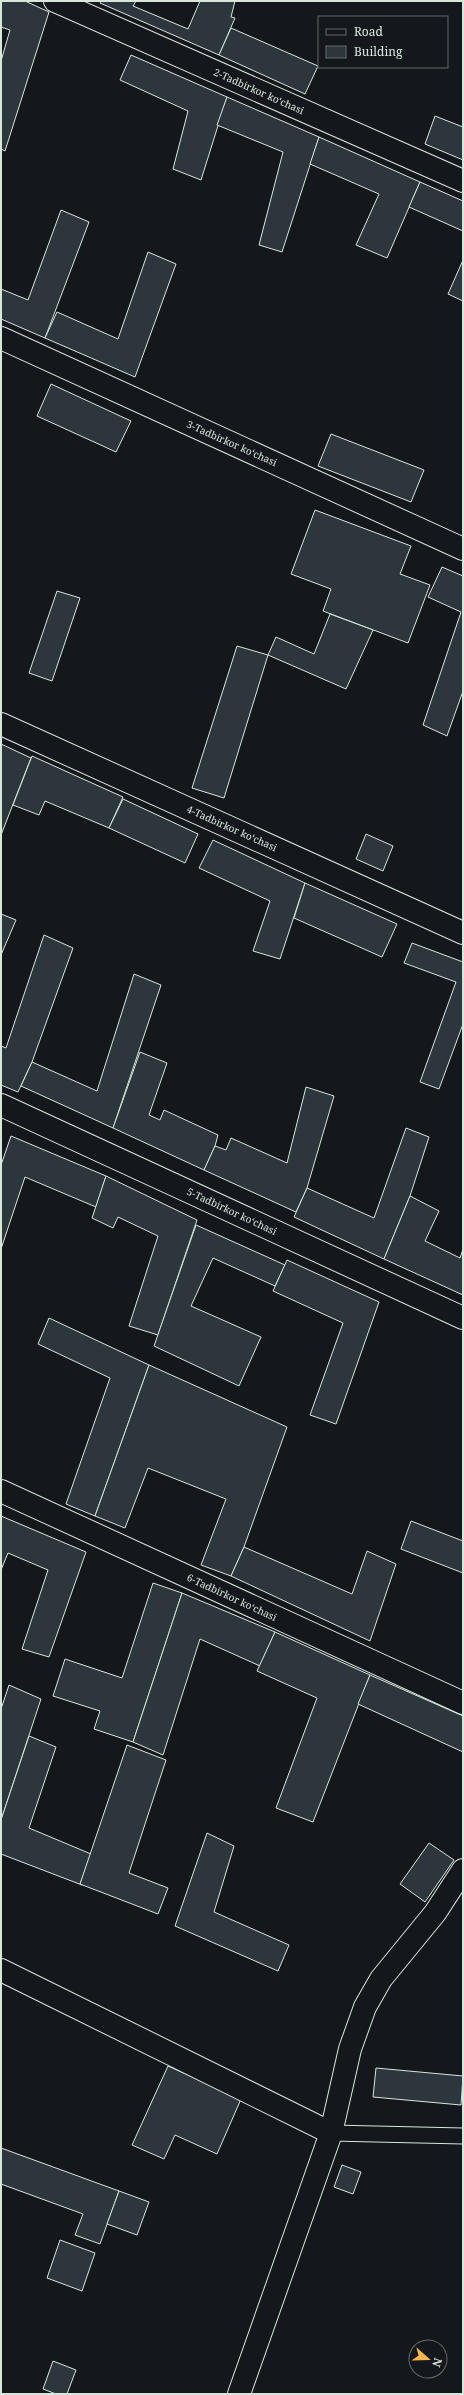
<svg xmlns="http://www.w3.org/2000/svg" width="464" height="2395" viewBox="0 0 464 2395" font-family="'Noto Serif',serif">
  <rect width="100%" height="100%" fill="#14181c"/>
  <g fill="#2c363c" stroke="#d8e6dc">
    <polygon points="1,1 25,1 49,12 5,151 1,149 1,61 10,30 1,27"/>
    <polygon points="101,1 136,1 133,6 188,29 200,1 235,1 231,17 235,18 219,55 100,3"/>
    <polygon points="231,28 318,66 305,94 219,55"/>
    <polygon points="131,55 227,97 201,180 173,169 188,111 120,80"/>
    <polygon points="227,97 319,137 282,252 259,245 283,152 217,125"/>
    <polygon points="435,116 463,127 463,160 425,144"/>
    <polygon points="319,137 420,182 387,258 356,245 379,194 310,164"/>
    <polygon points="420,182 463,201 463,231 409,207"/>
    <polygon points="61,210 89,222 45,338 1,319 1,289 28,300"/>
    <polygon points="148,252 176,264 135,377 45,338 57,312 118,339"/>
    <polygon points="463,260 463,301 448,294"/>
    <polygon points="51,384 131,421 116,452 37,416"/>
    <polygon points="331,434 424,470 411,502 318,466"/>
    <polygon points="315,510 411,546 400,574 430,585 408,643 323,611 331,589 291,574"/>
    <polygon points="442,567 463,576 463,691 447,736 423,725 461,612 428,597"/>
    <polygon points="57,591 80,598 52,681 29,673"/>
    <polygon points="330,614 373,630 346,689 268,655 276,637 314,654"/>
    <polygon points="237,646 268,655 224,798 192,788"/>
    <polygon points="1,744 31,758 1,835"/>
    <polygon points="32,756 123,797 109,828 45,801 39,815 13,805"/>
    <polygon points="123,799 198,834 185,863 109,828"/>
    <polygon points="366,834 393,846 383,871 356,859"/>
    <polygon points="213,840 305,883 280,959 253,951 270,901 199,868"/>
    <polygon points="305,883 397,924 382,957 294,918"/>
    <polygon points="1,914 16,920 1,955"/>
    <polygon points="44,935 73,948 32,1062 18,1092 1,1085 1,1046 6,1048"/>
    <polygon points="412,943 463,962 463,1024 439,1089 420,1082 456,982 404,963"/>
    <polygon points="134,974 161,985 113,1128 21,1086 32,1062 97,1091"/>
    <polygon points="140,1052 167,1063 149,1115 160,1120 164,1110 218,1135 215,1146 204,1170 113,1128"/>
    <polygon points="306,1087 334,1096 307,1188 296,1212 204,1170 215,1146 226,1150 231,1138 287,1163"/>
    <polygon points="406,1128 429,1137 410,1196 384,1259 294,1217 307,1188 374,1218"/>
    <polygon points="11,1136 106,1176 96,1207 25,1177 1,1249 1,1165"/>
    <polygon points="106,1176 197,1220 158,1335 129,1326 158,1236 118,1217 113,1228 92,1218"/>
    <polygon points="410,1196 439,1211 425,1241 460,1258 463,1249 463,1295 384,1259"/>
    <polygon points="196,1225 285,1265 275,1286 213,1258 191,1306 261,1337 239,1386 154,1346"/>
    <polygon points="287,1260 379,1302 336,1424 310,1415 343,1323 273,1291"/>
    <polygon points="49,1318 149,1365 95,1516 66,1504 110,1378 38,1344"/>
    <polygon points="149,1365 287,1427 244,1547 231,1576 201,1565 226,1499 148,1468 125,1528 95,1516"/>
    <polygon points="1,1516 86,1552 49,1657 22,1649 48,1570 8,1553 1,1570"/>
    <polygon points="411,1521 463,1541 463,1573 401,1549"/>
    <polygon points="244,1547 352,1594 367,1551 396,1564 370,1641 231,1576"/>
    <polygon points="153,1583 182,1593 133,1742 94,1729 100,1711 53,1696 65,1659 122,1678"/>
    <polygon points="182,1593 275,1632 260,1666 200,1639 163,1755 133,1742"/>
    <polygon points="275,1632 370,1675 313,1822 276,1808 317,1698 257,1671"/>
    <polygon points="370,1675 463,1716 463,1752 358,1704"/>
    <polygon points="9,1685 41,1699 1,1820 1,1709"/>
    <polygon points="29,1736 56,1747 29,1828 91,1854 80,1884 82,1885 1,1854 1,1820"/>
    <polygon points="127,1745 166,1760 129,1873 168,1888 158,1914 80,1884"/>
    <polygon points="207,1833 234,1846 214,1912 289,1945 278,1971 175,1926"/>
    <polygon points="429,1843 454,1860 425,1902 400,1884"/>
    <polygon points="168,2066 241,2099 217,2154 175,2135 164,2159 132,2145"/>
    <polygon points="376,2068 463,2076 461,2105 373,2097"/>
    <polygon points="1,2148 119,2191 100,2244 75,2235 83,2214 1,2184"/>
    <polygon points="342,2165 361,2172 353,2194 334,2187"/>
    <polygon points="119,2191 149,2202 137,2235 107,2224"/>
    <polygon points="60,2240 95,2253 82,2291 47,2278"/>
    <polygon points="53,2361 76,2370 67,2394 56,2394 43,2389"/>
  </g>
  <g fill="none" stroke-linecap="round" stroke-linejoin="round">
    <defs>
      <polyline id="service" points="331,2133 463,2136"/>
      <g id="minor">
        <polyline points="55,1 463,181"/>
        <polyline points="1,338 463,549"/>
        <polyline points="1,724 463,933"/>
        <polyline points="1,1105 463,1318"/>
        <polyline points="1,1491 463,1703"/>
        <polyline points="1,1970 331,2133"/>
        <polyline points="239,2394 331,2133 350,2049 365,2007 381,1979 435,1913 463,1870"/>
      </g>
    </defs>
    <use href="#service" stroke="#d8e6dc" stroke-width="17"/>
    <use href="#minor" stroke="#d8e6dc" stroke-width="24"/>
    <use href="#service" stroke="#14181c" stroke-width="15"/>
    <use href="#minor" stroke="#14181c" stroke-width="22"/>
  </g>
  <g text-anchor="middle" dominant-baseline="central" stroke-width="3" stroke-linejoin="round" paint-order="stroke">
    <g font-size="10" fill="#d8e6dc" stroke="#14181c">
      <text transform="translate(259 91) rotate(24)">2-Tadbirkor koʻchasi</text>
      <text transform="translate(232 443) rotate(24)">3-Tadbirkor koʻchasi</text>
      <text transform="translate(232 828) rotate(24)">4-Tadbirkor koʻchasi</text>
      <text transform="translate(232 1211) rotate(25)">5-Tadbirkor koʻchasi</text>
      <text transform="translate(232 1597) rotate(25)">6-Tadbirkor koʻchasi</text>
    </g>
  </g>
  <rect width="464" height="2395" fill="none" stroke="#d8e6dc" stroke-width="4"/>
  <rect x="318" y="16" width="130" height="52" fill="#14181c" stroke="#626a69"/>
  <rect x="326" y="29" width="20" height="6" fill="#14181c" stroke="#626a69"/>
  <text x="354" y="36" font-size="12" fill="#d8e6dc">Road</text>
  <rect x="326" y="46" width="20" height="12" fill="#2c363c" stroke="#626a69"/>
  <text x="354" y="56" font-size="12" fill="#d8e6dc">Building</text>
  <g transform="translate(428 2359) rotate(110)"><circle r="19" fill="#14181c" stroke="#626a69"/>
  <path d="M0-3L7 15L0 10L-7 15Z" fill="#ffb74d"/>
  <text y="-6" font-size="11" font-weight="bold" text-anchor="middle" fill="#d8e6dc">N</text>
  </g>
</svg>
